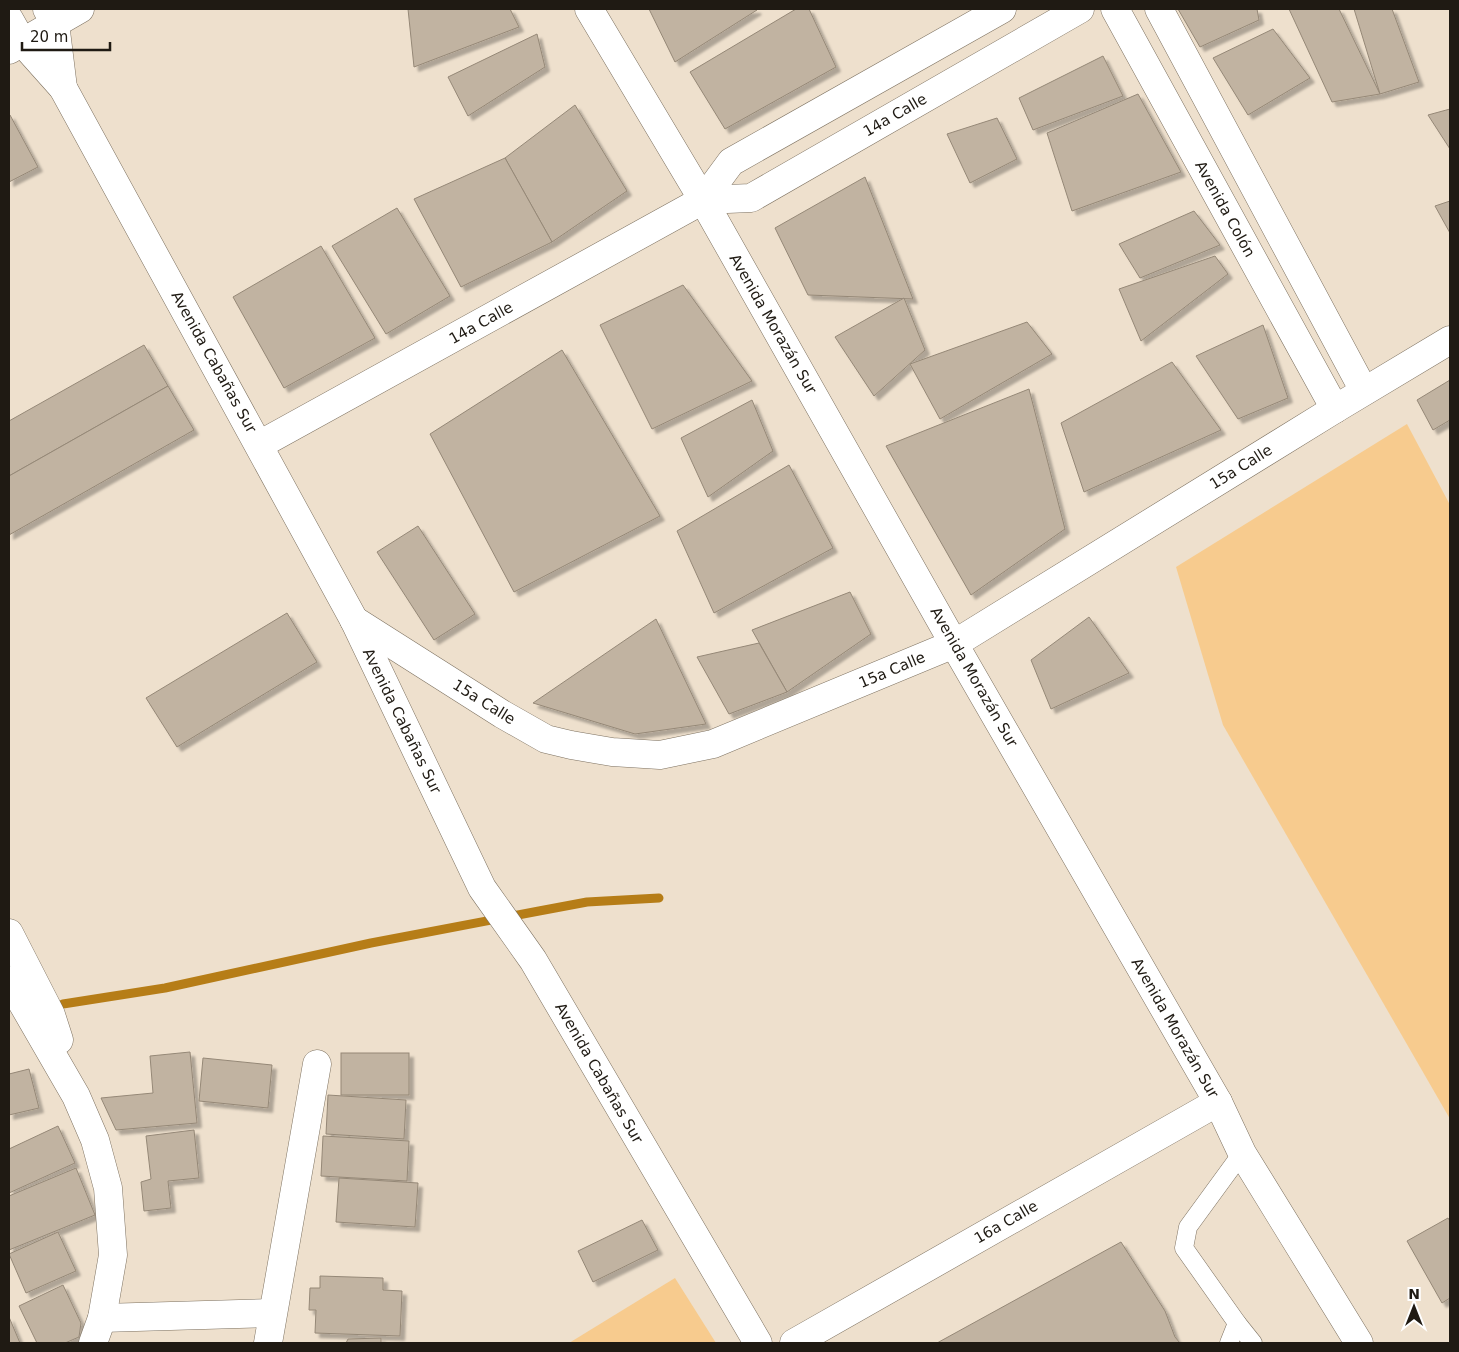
<svg xmlns="http://www.w3.org/2000/svg" width="1459" height="1352" viewBox="0 0 1459 1352" font-family="'DejaVu Sans',sans-serif">
  <defs>
    <filter id="shadow"><feDropShadow dx="4.5" dy="4.5" stdDeviation="1" flood-color="#0004"/></filter>
  </defs>
  <rect width="100%" height="100%" fill="#eee0cd"/>
  <g fill="#f7cb8e">
    <polygon points="1407,424 1450,505 1450,1119 1223,725 1176,567"/>
    <polygon points="675,1278 716,1343 569,1343"/>
  </g>
  <g fill="none" stroke-linecap="round" stroke-linejoin="round">
    <polyline stroke="#b67d17" stroke-width="9" points="63,1004 165,988 371,943 539,911 587,902 659,898"/>
  </g>
  <g fill="#c1b3a1" stroke="#958877" filter="url(#shadow)">
    <polygon points="408,9 510,9 519,27 414,67"/>
    <polygon points="649,9 756,9 757,10 675,62"/>
    <polygon points="796,9 809,9 836,67 725,129 690,72"/>
    <polygon points="1178,9 1257,9 1259,20 1200,47"/>
    <polygon points="1289,9 1339,9 1380,94 1332,102"/>
    <polygon points="1354,9 1392,9 1419,82 1380,94"/>
    <polygon points="1273,29 1310,78 1248,115 1213,58"/>
    <polygon points="537,34 545,67 468,116 448,77"/>
    <polygon points="1103,56 1123,96 1033,130 1019,98"/>
    <polygon points="1138,94 1181,172 1072,211 1047,133"/>
    <polygon points="575,105 627,191 552,242 505,158"/>
    <polygon points="1450,109 1450,149 1428,115"/>
    <polygon points="9,115 10,115 38,167 9,182"/>
    <polygon points="997,118 1017,159 970,183 947,134"/>
    <polygon points="505,158 552,242 461,287 414,199"/>
    <polygon points="865,177 913,299 808,295 775,228"/>
    <polygon points="1450,201 1450,233 1435,206"/>
    <polygon points="397,208 450,296 386,334 332,246"/>
    <polygon points="1194,211 1220,245 1140,278 1119,244"/>
    <polygon points="321,246 375,338 284,388 233,297"/>
    <polygon points="1215,256 1228,274 1141,341 1119,289"/>
    <polygon points="683,285 752,381 652,429 600,325"/>
    <polygon points="904,298 925,350 874,396 835,337"/>
    <polygon points="1027,322 1052,354 940,419 910,364"/>
    <polygon points="1263,325 1288,398 1238,419 1196,356"/>
    <polygon points="144,345 168,386 9,476 9,421"/>
    <polygon points="562,350 660,516 514,592 430,434"/>
    <polygon points="1172,362 1221,430 1084,492 1061,423"/>
    <polygon points="1450,380 1450,420 1433,430 1417,400"/>
    <polygon points="168,386 194,430 9,535 9,476"/>
    <polygon points="1029,389 1065,529 971,595 886,446"/>
    <polygon points="752,400 773,451 708,497 681,438"/>
    <polygon points="789,465 833,548 714,613 677,531"/>
    <polygon points="418,526 475,614 434,640 377,552"/>
    <polygon points="850,592 871,634 787,692 752,630"/>
    <polygon points="287,613 317,662 177,747 146,698"/>
    <polygon points="1089,617 1129,673 1051,709 1031,660"/>
    <polygon points="656,619 706,724 635,734 533,703"/>
    <polygon points="759,643 787,692 729,714 697,657"/>
    <polygon points="190,1052 197,1123 116,1130 101,1098 153,1093 150,1056"/>
    <rect x="341" y="1053" width="68" height="42"/>
    <polygon points="203,1058 272,1065 268,1108 199,1101"/>
    <polygon points="29,1069 39,1108 9,1115 9,1074"/>
    <polygon points="328,1095 406,1100 404,1139 326,1134"/>
    <polygon points="58,1126 75,1163 9,1193 9,1149"/>
    <polygon points="194,1130 199,1178 168,1181 171,1208 144,1211 141,1182 151,1179 146,1136"/>
    <polygon points="323,1136 409,1141 407,1181 321,1176"/>
    <polygon points="76,1168 95,1215 9,1250 9,1196"/>
    <polygon points="339,1178 418,1183 415,1227 336,1222"/>
    <polygon points="1448,1218 1450,1221 1450,1298 1442,1303 1407,1241"/>
    <polygon points="642,1220 658,1250 593,1282 578,1251"/>
    <polygon points="58,1232 76,1271 26,1293 9,1254"/>
    <polygon points="1121,1242 1165,1311 1175,1337 1180,1343 937,1343"/>
    <polygon points="320,1276 383,1278 383,1290 402,1291 400,1336 315,1333 316,1310 309,1310 310,1288 320,1288"/>
    <polygon points="63,1285 81,1323 79,1337 65,1343 37,1343 19,1306"/>
    <polygon points="9,1317 20,1343 9,1343"/>
    <polygon points="381,1338 381,1343 346,1343 348,1339"/>
  </g>
  <g fill="none" stroke-linecap="round" stroke-linejoin="round">
    <defs>
      <g id="service">
        <polyline points="1237,1323 1253,1343"/>
        <polyline points="1229,1343 1237,1323 1184,1248 1188,1227 1242,1153"/>
      </g>
      <g id="minor">
        <polyline points="47,9 55,23 63,88"/>
        <polyline points="589,9 703,200"/>
        <polyline points="1115,9 1335,409"/>
        <polyline points="1159,9 1364,391"/>
        <polyline points="9,19 22,42 63,88 354,620 482,888 533,960 758,1343"/>
        <polyline points="703,200 751,198 1080,9"/>
        <polyline points="259,445 703,200 731,162 1002,9"/>
        <polyline points="354,620 502,714 546,739 571,745 612,752 660,755 713,744 954,644 1335,409 1450,340"/>
        <polyline points="9,933 51,1015 59,1040"/>
        <polyline points="9,980 76,1096 95,1140 108,1188 113,1255 102,1318 93,1343"/>
        <polyline points="102,1318 272,1313"/>
        <polyline points="268,1343 317,1064"/>
        <polyline points="794,1343 1218,1102"/>
      </g>
      <g id="tertiary">
        <polyline points="9,50 80,9"/>
        <polyline points="703,200 954,644 1218,1102 1242,1153 1359,1343"/>
      </g>
    </defs>
    <use href="#service" stroke="#7d7160" stroke-width="19"/>
    <use href="#minor" stroke="#7d7160" stroke-width="29"/>
    <use href="#tertiary" stroke="#7d7160" stroke-width="29"/>
    <use href="#service" stroke="#fff" stroke-width="18"/>
    <use href="#minor" stroke="#fff" stroke-width="28"/>
    <use href="#tertiary" stroke="#fff" stroke-width="28"/>
  </g>
  <g text-anchor="middle" dominant-baseline="central" stroke-width="4" stroke-linejoin="round" paint-order="stroke">
    <g font-size="15" fill="#1f1a13" stroke="#fff">
      <text transform="translate(895 115) rotate(-30)">14a Calle</text>
      <text transform="translate(1225 209) rotate(61)">Avenida Colón</text>
      <text transform="translate(481 323) rotate(-29)">14a Calle</text>
      <text transform="translate(773 324) rotate(60)">Avenida Morazán Sur</text>
      <text transform="translate(214 362) rotate(61)">Avenida Cabañas Sur</text>
      <text transform="translate(1241 467) rotate(-32)">15a Calle</text>
      <text transform="translate(892 670) rotate(-23)">15a Calle</text>
      <text transform="translate(974 677) rotate(60)">Avenida Morazán Sur</text>
      <text transform="translate(484 702) rotate(32)">15a Calle</text>
      <text transform="translate(402 721) rotate(64)">Avenida Cabañas Sur</text>
      <text transform="translate(1175 1028) rotate(60)">Avenida Morazán Sur</text>
      <text transform="translate(599 1073) rotate(60)">Avenida Cabañas Sur</text>
      <text transform="translate(1006 1222) rotate(-30)">16a Calle</text>
    </g>
  </g>
  <rect width="1459" height="1352" fill="none" stroke="#1f1a13" stroke-width="20"/>
  <g transform="translate(1414 1307)" stroke="#ffffff" stroke-width="4" paint-order="stroke">
  <path d="M0-4L9 19L0 12L-9 19Z" fill="#1f1a13"/>
  <text y="-8" font-size="14" font-weight="bold" text-anchor="middle" fill="#1f1a13">N</text>
  </g>
  <path d="M22 42v8h88v-8" fill="none" stroke="#1f1a13" stroke-width="2.5"/>
  <text x="30" y="42" font-size="15" fill="#1f1a13" stroke="#ffffff" stroke-width="4" paint-order="stroke">20 m</text>
</svg>
